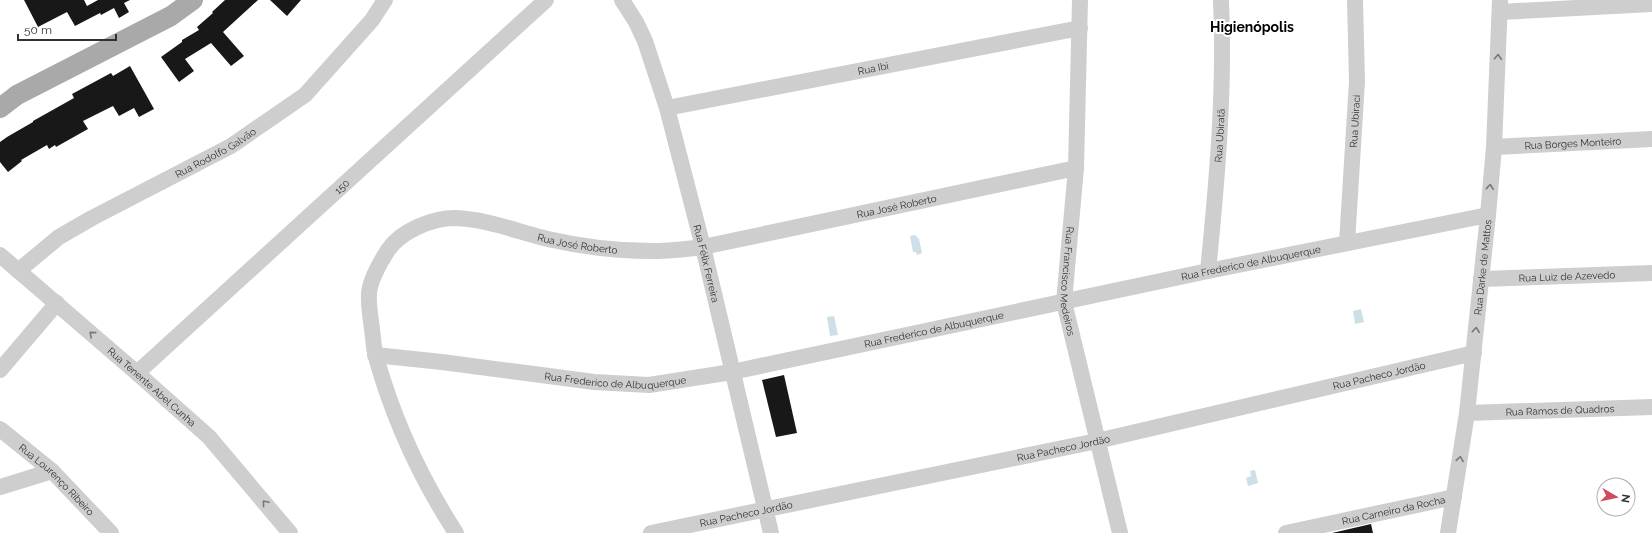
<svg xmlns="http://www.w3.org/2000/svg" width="1652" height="533" viewBox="0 0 1652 533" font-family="Raleway,sans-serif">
  <rect width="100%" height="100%" fill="#fff"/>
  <g fill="#cddfe7">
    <polygon points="915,235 919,239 922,253 917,255 916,252 913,252 910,236"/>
    <polygon points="1361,309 1364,322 1355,324 1353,311"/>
    <polygon points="834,316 838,335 830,336 827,317"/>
    <polygon points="1255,470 1258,483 1248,486 1246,478 1251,476 1250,471"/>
  </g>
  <g fill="#181818">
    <polygon points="24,0 84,0 87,6 98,0 130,0 124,3 129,12 119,18 114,8 101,15 100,13 75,26 67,12 38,27"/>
    <polygon points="225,0 258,0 223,32 244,56 231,66 211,43 185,59 194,71 179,82 161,57 182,42 182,40 199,30 197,27 213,13 212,12"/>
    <polygon points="270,0 301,0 287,16"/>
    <polygon points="130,66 154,109 139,117 134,108 119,116 113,106 83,121 88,129 56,147 55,145 49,149 47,145 21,160 22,161 8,172 0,162 0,142 7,137 33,122 33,121 74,98 72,94 111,73 113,76"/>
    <polygon points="784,375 797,433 776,437 762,380"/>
    <polygon points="1371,524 1373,533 1332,533"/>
  </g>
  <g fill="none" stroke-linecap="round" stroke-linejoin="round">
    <g stroke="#cecece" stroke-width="16">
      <path id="s1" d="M622,0L636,22L645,41L667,108L703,247L771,533"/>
      <path id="s2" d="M1080,0L1076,168L1064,302L1120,533"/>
      <polyline points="1500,12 1652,4"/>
      <path id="s3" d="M667,108L1080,28"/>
      <path id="s4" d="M1494,147L1652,139"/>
      <path id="s5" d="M1347,243L1357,81L1355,0"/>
      <path id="s6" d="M0,255L137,373L209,437L290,533"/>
      <path id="s7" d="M18,271L59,237L92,218L231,146L305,95L372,20L385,0"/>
      <path id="s8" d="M1208,271C1217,181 1225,91 1221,0"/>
      <path id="s9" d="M1481,279L1652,273"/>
      <path id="s10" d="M375,355L442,362L594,382L649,385L732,372L1208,271L1488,215"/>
      <polyline points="0,370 57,303"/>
      <path id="s11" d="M137,373L546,0"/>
      <path id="s12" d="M1467,413L1652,407"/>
      <path id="s13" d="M0,429L52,471L111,533"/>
      <polyline points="0,487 52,471"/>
      <path id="s14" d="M456,533C421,479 393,418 376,357C373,346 373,333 371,322C370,311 367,298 370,287C373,275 381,261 388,250C401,231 432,218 455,218C487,219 518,232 548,239C582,247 618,251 653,251C670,251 687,249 703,247L1076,168"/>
      <path id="s15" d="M651,533L1097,441L1474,353"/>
      <path id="s16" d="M1286,533L1454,497"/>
      <path id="s17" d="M1448,533L1467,413L1488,215L1494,147L1500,0"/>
    </g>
    <polyline stroke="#a9a9a9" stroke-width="20" points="0,108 17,95 171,16 193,0"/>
  </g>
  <defs><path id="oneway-chevron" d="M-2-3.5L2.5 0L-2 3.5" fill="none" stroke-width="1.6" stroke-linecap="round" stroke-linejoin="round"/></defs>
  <g stroke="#787878">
    <use href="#oneway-chevron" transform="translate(1498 57) rotate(-87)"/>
    <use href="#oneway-chevron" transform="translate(1490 187) rotate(-84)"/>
    <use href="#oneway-chevron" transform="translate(1476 330) rotate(-84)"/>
    <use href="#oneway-chevron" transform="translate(92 334) rotate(-139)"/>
    <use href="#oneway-chevron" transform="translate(1460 459) rotate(-81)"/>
    <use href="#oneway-chevron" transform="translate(265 503) rotate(-130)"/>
  </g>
  <g text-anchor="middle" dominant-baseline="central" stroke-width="4" stroke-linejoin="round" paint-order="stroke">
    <g font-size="10" fill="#313131" stroke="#fff">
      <text stroke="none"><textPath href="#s3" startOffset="210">Rua Ibi</textPath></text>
      <text stroke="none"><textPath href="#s5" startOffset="122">Rua Ubiraci</textPath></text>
      <text stroke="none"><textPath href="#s8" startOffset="136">Rua Ubiratã</textPath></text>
      <text stroke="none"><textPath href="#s4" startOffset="79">Rua Borges Monteiro</textPath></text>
      <text stroke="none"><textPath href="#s7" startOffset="231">Rua Rodolfo Galvão</textPath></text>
      <text stroke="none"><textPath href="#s11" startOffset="277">150</textPath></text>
      <text stroke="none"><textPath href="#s14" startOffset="832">Rua José Roberto</textPath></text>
      <text stroke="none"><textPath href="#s14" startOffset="508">Rua José Roberto</textPath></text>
      <text stroke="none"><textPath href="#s1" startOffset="278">Rua Félix Ferreira</textPath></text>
      <text stroke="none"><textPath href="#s10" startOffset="890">Rua Frederico de Albuquerque</textPath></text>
      <text stroke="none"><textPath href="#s17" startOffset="268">Rua Darke de Mattos</textPath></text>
      <text stroke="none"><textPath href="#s9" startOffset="86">Rua Luiz de Azevedo</textPath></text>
      <text stroke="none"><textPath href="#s2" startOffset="282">Rua Francisco Medeiros</textPath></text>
      <text stroke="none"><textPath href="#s10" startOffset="566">Rua Frederico de Albuquerque</textPath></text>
      <text stroke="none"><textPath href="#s15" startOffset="745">Rua Pacheco Jordão</textPath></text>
      <text stroke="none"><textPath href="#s10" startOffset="242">Rua Frederico de Albuquerque</textPath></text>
      <text stroke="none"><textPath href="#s6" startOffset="201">Rua Tenente Abel Cunha</textPath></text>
      <text stroke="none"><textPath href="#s12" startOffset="93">Rua Ramos de Quadros</textPath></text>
      <text stroke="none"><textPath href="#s15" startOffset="421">Rua Pacheco Jordão</textPath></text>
      <text stroke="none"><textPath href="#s13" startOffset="76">Rua Lourenço Ribeiro</textPath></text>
      <text stroke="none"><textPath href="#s16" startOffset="110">Rua Carneiro da Rocha</textPath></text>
      <text stroke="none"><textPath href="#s15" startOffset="97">Rua Pacheco Jordão</textPath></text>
    </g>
    <g font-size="14" font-weight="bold" fill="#000" stroke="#fff">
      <text x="1252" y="27">Higienópolis</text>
    </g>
  </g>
  <g transform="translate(1616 497) rotate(99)"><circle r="19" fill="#ffffff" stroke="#adadad"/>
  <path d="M0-3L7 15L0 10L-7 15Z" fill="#d04a60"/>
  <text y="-6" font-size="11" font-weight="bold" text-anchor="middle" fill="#313131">N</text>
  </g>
  <path d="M18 34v6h98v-6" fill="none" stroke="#313131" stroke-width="2"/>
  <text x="24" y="34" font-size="12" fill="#313131" stroke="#ffffff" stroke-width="3" paint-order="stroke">50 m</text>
</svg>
